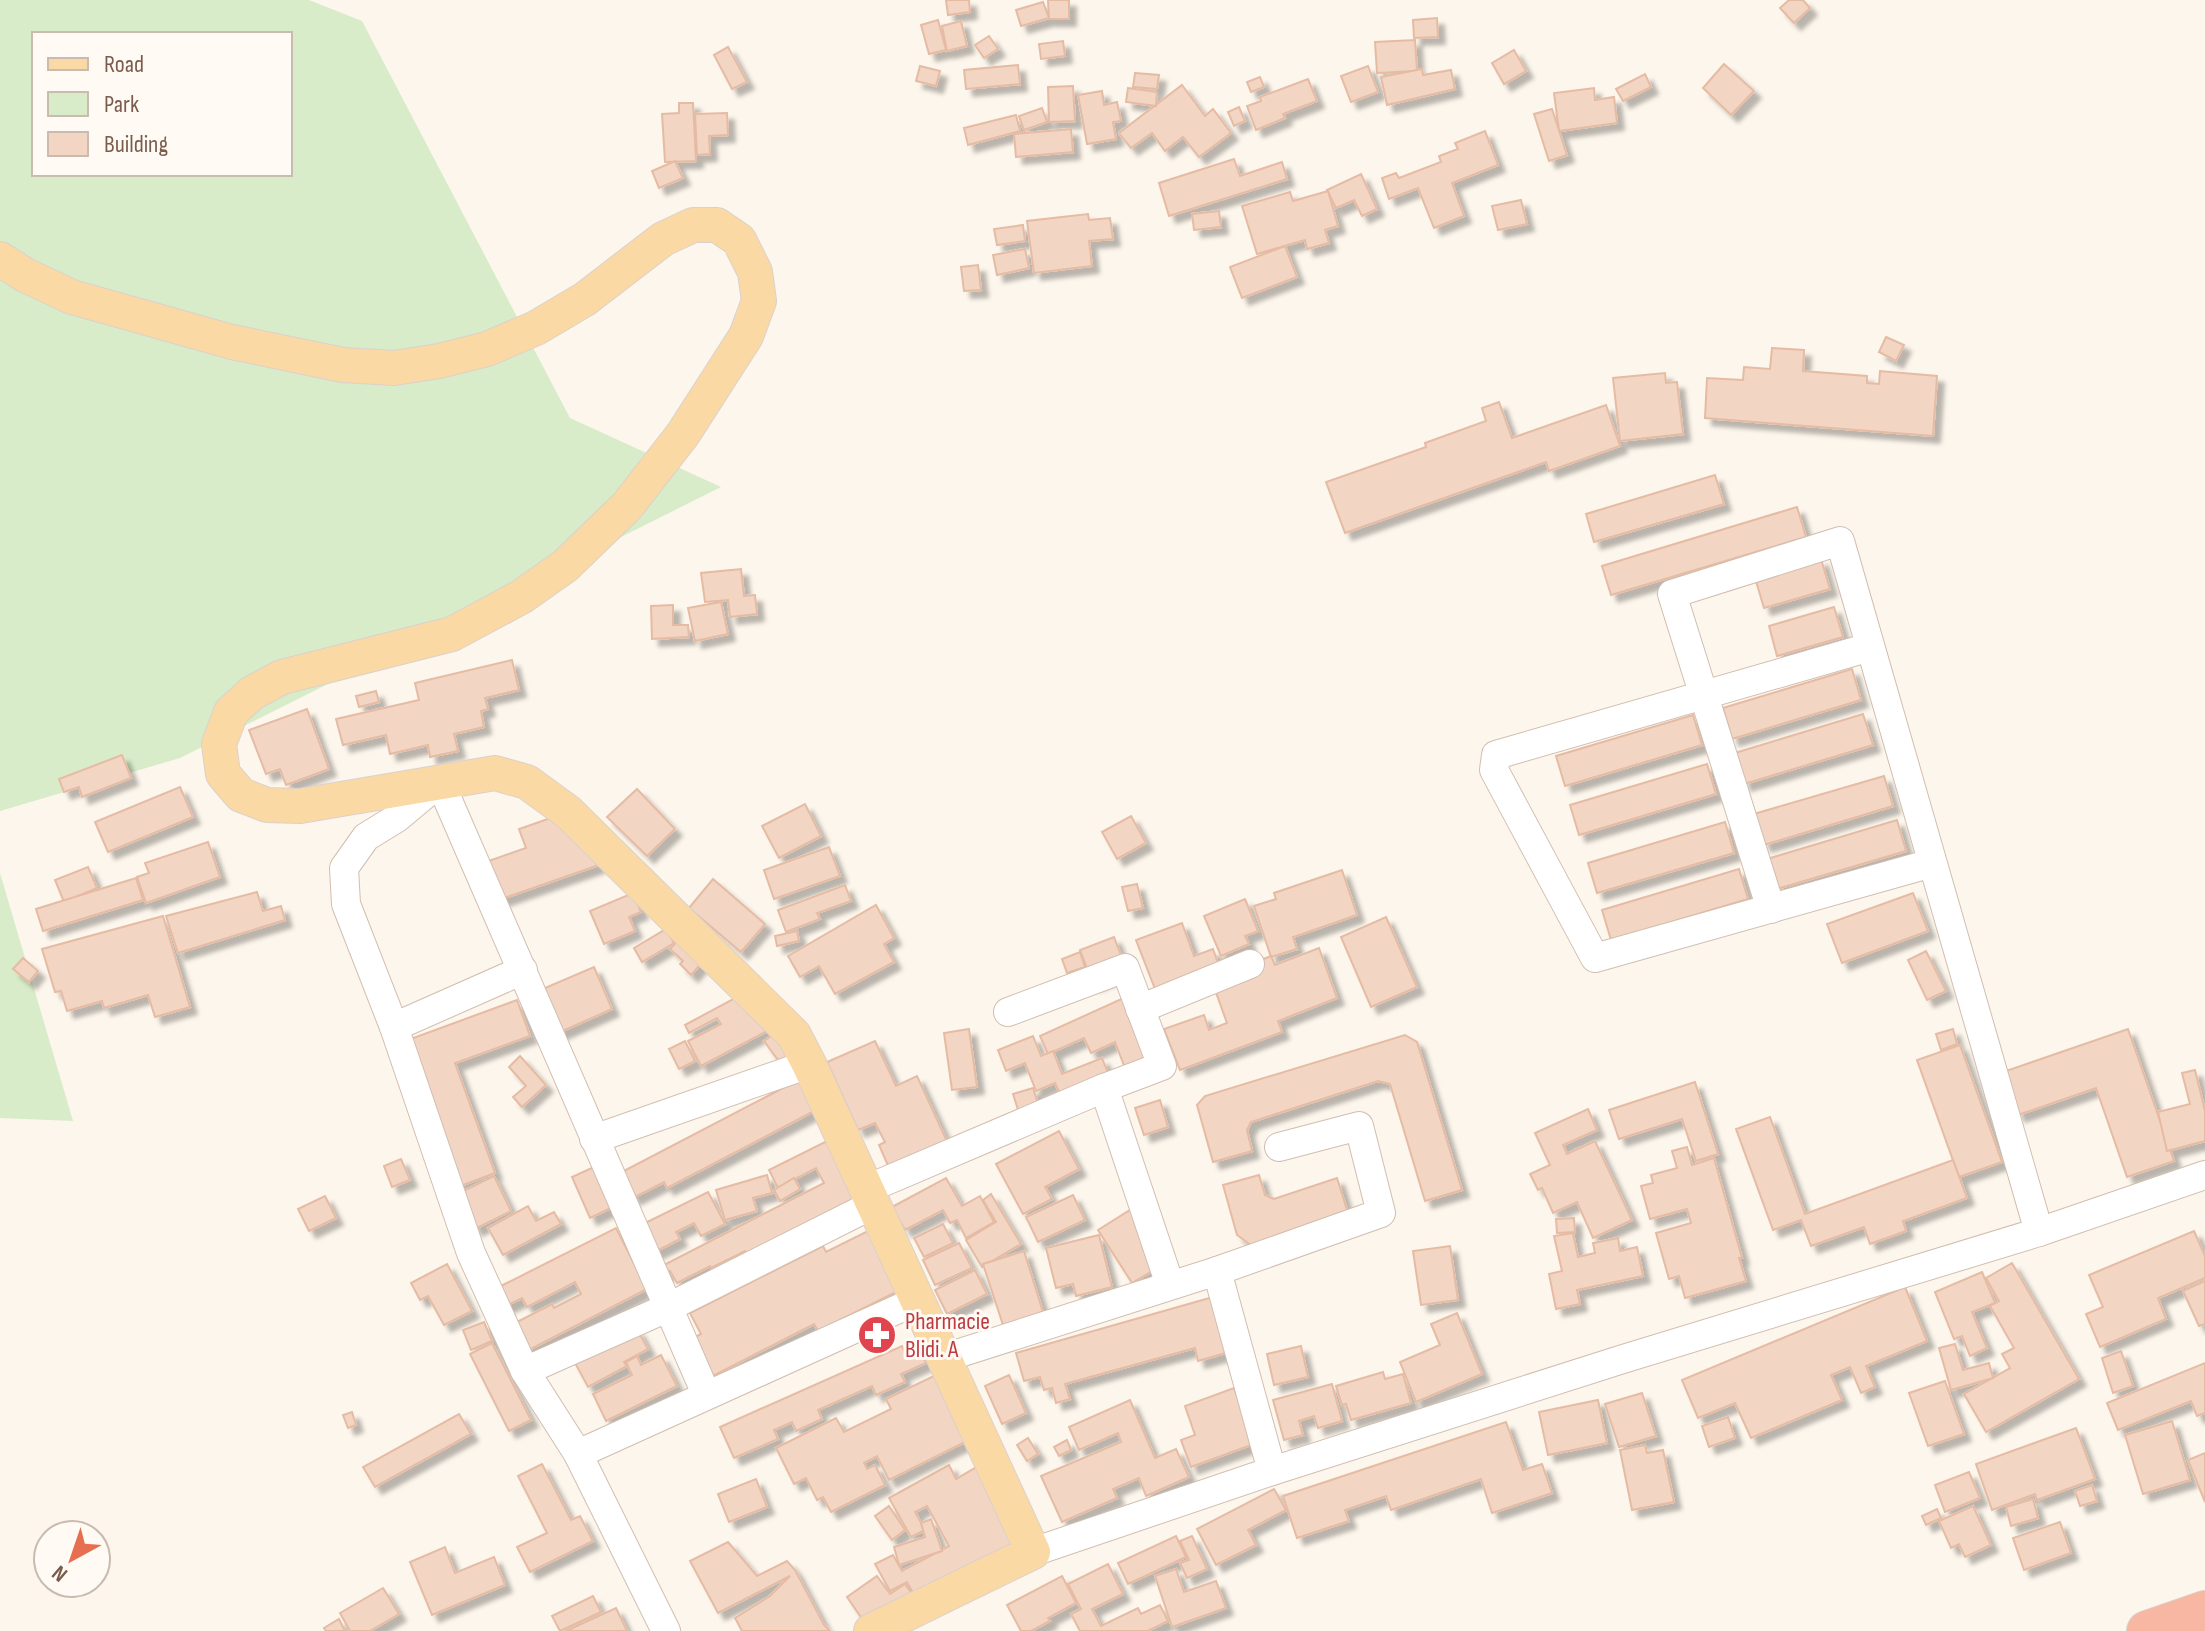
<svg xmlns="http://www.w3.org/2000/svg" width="2205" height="1631" viewBox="0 0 2205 1631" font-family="'Sofia Sans Condensed',sans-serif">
  <defs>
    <filter id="shadow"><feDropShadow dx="7" dy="7" stdDeviation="2" flood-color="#0004"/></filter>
  </defs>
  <rect width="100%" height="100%" fill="#fdf6ec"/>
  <g fill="#d8ecc9" fill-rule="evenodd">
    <path d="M0,0H309L362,21L570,418L721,487L180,758L0,811ZM34,34H290V174H34Z"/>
    <polygon points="0,873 73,1121 0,1118"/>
  </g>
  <g fill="#f3d5c3" stroke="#e6bba3" stroke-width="2" filter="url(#shadow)">
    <polygon points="946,0 969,0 970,12 948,15"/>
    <polygon points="1048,0 1069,0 1069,19 1049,19"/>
    <polygon points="1789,0 1803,0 1810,8 1794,23 1780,8"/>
    <polygon points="1043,2 1049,18 1021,26 1016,10"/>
    <polygon points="1437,18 1438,37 1414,38 1413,20"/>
    <polygon points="938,20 946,50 929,54 921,25"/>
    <polygon points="961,21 967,46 947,51 942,26"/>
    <polygon points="989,36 998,49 984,58 975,45"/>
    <polygon points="1415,40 1417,71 1377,73 1375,42"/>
    <polygon points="1063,41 1065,56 1041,59 1039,44"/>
    <polygon points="728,47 747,82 732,89 714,55"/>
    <polygon points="1514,50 1526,71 1504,84 1492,63"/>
    <polygon points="1724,64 1754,91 1731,115 1703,88"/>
    <polygon points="1018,65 1020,84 966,89 964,70"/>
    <polygon points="920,66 940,71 936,86 916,81"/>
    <polygon points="1368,66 1378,92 1351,102 1341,76"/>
    <polygon points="1422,69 1423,75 1451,70 1455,89 1387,105 1381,77"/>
    <polygon points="1135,73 1159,75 1157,89 1133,87"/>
    <polygon points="1645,74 1651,87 1623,101 1616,89"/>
    <polygon points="1260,77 1264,87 1251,92 1247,82"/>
    <polygon points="1308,79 1317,101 1283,114 1285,118 1256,130 1247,106 1261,101 1260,97"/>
    <polygon points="1182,85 1205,116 1213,109 1231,133 1199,157 1183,137 1165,151 1152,133 1131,148 1119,133"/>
    <polygon points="1073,86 1075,121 1049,122 1048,87"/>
    <polygon points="1128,88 1157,92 1156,106 1126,102"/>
    <polygon points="1594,88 1595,100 1614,97 1617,123 1559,131 1554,93"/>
    <polygon points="1102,91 1104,105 1117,102 1121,121 1113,122 1116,139 1087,144 1078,95"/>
    <polygon points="679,103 693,103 696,161 665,162 662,114 679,113"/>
    <polygon points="1239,107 1245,121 1234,126 1228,112"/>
    <polygon points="1042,108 1047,122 1024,130 1019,116"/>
    <polygon points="1552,109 1567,155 1549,161 1534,114"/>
    <polygon points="727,113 728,135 709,136 710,154 697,155 695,114"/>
    <polygon points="1016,115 1020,131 968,145 964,128"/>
    <polygon points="1071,129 1073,152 1016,157 1014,134"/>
    <polygon points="1485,131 1498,165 1452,183 1464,216 1434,228 1418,188 1389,199 1382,178 1396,173 1399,178 1441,162 1439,156 1458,149 1455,143"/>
    <polygon points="1234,159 1240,176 1282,162 1287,179 1169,216 1159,183"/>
    <polygon points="675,161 683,178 659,188 652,171"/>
    <polygon points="1361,174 1377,209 1362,216 1354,200 1336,208 1327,190"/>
    <polygon points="1328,191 1338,226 1325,230 1329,243 1307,249 1305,240 1257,254 1242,206 1290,192 1293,201"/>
    <polygon points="1521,200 1527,224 1498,230 1492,206"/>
    <polygon points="1219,211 1221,227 1194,230 1192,214"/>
    <polygon points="1088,214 1089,220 1110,218 1113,239 1089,241 1092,266 1034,273 1027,221"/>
    <polygon points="1023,225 1025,241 997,245 994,229"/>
    <polygon points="1285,246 1297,277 1242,298 1230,267"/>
    <polygon points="1025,249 1029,268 997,275 993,255"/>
    <polygon points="978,265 981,290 964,291 961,267"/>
    <polygon points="1886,337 1904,345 1896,361 1879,352"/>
    <polygon points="1772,348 1804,350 1803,371 1867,376 1867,383 1879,384 1880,371 1937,376 1933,436 1705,418 1707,378 1743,380 1744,367 1770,369"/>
    <polygon points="1665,373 1666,383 1677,382 1683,434 1620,441 1613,378"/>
    <polygon points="1499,402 1512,438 1606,405 1620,446 1549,471 1546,462 1345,533 1326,482 1426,447 1425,443 1486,421 1482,408"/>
    <polygon points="1715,475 1724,504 1594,542 1586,514"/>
    <polygon points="1797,507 1806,537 1611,595 1602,566"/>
    <polygon points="1821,559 1830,589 1764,608 1755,578"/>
    <polygon points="741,569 744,596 755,595 757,614 730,617 728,600 705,602 701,573"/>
    <polygon points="721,602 728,634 695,641 688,608"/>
    <polygon points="673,605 673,625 688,625 689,637 652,639 651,606"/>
    <polygon points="1834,607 1843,637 1777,656 1769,626"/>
    <polygon points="512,660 519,690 485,698 488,709 481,711 484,727 454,734 458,751 430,757 428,745 390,754 386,735 343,745 336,719 419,700 415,683"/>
    <polygon points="1852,669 1861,700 1732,739 1723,708"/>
    <polygon points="376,691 379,702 359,707 356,696"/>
    <polygon points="307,709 329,769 286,785 280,769 266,774 249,730"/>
    <polygon points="1863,714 1873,745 1744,784 1735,753"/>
    <polygon points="1693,715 1702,745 1565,786 1556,756"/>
    <polygon points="122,755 131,778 82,797 79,787 64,792 59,779"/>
    <polygon points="1707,764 1716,794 1579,835 1570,805"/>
    <polygon points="1884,776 1893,806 1764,845 1754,814"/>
    <polygon points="180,787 193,817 108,852 95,822"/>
    <polygon points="637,789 675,829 647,856 607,817"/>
    <polygon points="805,804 821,836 779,858 762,826"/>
    <polygon points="562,814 599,865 490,903 477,865 526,848 519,829"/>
    <polygon points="1131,816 1146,843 1117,859 1102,832"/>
    <polygon points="1897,820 1906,851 1777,889 1767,859"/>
    <polygon points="1725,822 1734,853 1597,893 1588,863"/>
    <polygon points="208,842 220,877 146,903 137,877 149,873 145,863"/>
    <polygon points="829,847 840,876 774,899 764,870"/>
    <polygon points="88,867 97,888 64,902 55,880"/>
    <polygon points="1739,869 1748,899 1611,940 1602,910"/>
    <polygon points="1342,870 1357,915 1293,937 1297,949 1271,957 1254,906 1276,899 1274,893"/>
    <polygon points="136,878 143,900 43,931 36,909"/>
    <polygon points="713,879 765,924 741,952 689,908"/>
    <polygon points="1137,884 1143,908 1128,911 1122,887"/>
    <polygon points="845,885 851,901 817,913 820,919 786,932 778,910"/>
    <polygon points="257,892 263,911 281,906 285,920 178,953 166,916"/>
    <polygon points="633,893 641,912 629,917 635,931 604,944 590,911"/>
    <polygon points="1913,893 1928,931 1842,963 1827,924"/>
    <polygon points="1245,899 1258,931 1245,936 1249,944 1221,956 1204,916"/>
    <polygon points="876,905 894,938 884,944 894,962 835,994 819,966 800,977 788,956"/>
    <polygon points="163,916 190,1007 155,1017 148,995 104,1008 102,1001 67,1011 61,991 55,992 42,949"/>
    <polygon points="1386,917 1417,987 1371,1007 1341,937"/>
    <polygon points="1182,923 1194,956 1213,949 1219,966 1155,989 1136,940"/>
    <polygon points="666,929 674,943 642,962 634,948"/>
    <polygon points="797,931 799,941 777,946 775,936"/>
    <polygon points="682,936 706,958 691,975 680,964 683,961 670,949"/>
    <polygon points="1114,937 1127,971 1093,984 1080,950"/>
    <polygon points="1319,948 1337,998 1278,1021 1282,1032 1180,1070 1164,1029 1204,1015 1209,1030 1227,1023 1214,987 1253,963 1271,956 1275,965"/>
    <polygon points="1926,951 1946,991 1927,1000 1908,960"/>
    <polygon points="1080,952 1085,967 1067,973 1062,959"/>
    <polygon points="23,958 38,971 29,982 13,969"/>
    <polygon points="594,967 612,1009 556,1034 538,991"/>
    <polygon points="748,991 769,1030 701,1066 688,1041 721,1024 717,1018 689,1033 685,1025"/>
    <polygon points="1128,996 1158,1062 1128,1076 1115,1042 1091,1053 1084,1038 1048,1054 1040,1036"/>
    <polygon points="517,1000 530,1036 455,1063 495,1173 458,1187 405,1041"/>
    <polygon points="969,1029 977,1087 952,1090 944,1033"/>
    <polygon points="1953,1029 1957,1044 1941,1050 1936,1034"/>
    <polygon points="2128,1029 2174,1161 2127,1177 2096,1088 2018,1115 2003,1072"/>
    <polygon points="779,1030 796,1057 783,1067 764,1041"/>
    <polygon points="1405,1035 1417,1042 1462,1190 1425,1201 1390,1084 1378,1081 1251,1122 1247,1130 1252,1151 1213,1162 1197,1105 1205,1096"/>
    <polygon points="1033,1036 1041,1056 1053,1051 1062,1074 1102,1058 1111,1081 1063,1100 1055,1083 1036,1091 1025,1063 1006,1071 998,1050"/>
    <polygon points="685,1041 695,1061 679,1069 669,1049"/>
    <polygon points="875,1041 896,1086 917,1076 951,1150 893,1177 879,1145 885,1142 875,1123 858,1130 827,1062"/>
    <polygon points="1960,1045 2002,1162 1959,1177 1917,1060"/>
    <polygon points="520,1056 546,1085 522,1107 513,1097 526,1086 509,1067"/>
    <polygon points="2195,1070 2205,1111 2205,1141 2167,1151 2158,1112 2190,1104 2182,1073"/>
    <polygon points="806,1076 822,1107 667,1188 664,1182 633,1198 620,1173"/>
    <polygon points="1695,1082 1718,1154 1696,1161 1682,1119 1619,1139 1609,1110"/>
    <polygon points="1033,1088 1040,1110 1020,1116 1013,1094"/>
    <polygon points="1160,1100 1168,1127 1144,1135 1135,1108"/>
    <polygon points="1588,1109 1597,1130 1563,1145 1567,1154 1595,1141 1632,1220 1593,1238 1577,1202 1553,1213 1542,1188 1538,1190 1530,1174 1550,1165 1535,1133"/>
    <polygon points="1770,1117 1805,1214 1953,1160 1967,1198 1903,1221 1906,1231 1870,1244 1864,1227 1811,1246 1801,1220 1773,1230 1736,1129"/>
    <polygon points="1059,1131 1079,1169 1045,1187 1052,1199 1023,1214 996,1164"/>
    <polygon points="833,1138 867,1200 746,1253 745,1251 711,1268 710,1266 677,1283 670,1271 662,1276 658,1268 824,1183 816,1168 778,1188 769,1170"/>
    <polygon points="1687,1147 1692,1165 1714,1158 1742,1258 1739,1258 1746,1281 1685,1298 1679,1276 1669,1279 1656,1233 1691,1223 1687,1209 1650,1219 1641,1186 1653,1183 1651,1175 1677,1168 1672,1151"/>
    <polygon points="401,1159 410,1180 392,1187 384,1166"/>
    <polygon points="596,1166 615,1206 590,1218 572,1177"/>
    <polygon points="767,1175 772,1193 753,1198 757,1211 725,1220 716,1190"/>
    <polygon points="1259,1175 1265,1195 1274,1199 1337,1178 1348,1213 1251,1245 1237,1235 1223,1185"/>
    <polygon points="494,1176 511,1211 475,1229 457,1194"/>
    <polygon points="794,1178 800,1189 780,1201 774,1190"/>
    <polygon points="946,1178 962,1206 980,1196 994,1222 966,1238 957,1220 950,1223 943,1210 905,1230 892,1207"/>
    <polygon points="708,1192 725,1224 701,1236 694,1223 676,1232 680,1239 649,1255 635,1228"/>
    <polygon points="991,1194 1021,1244 982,1267 966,1240 996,1222 983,1200"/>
    <polygon points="1073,1195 1085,1220 1038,1242 1026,1217"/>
    <polygon points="325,1196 336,1218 309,1231 298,1209"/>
    <polygon points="528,1206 536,1221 554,1212 561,1224 503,1255 488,1228"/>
    <polygon points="1130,1210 1159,1267 1132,1283 1098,1230"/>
    <polygon points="1574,1218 1575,1232 1557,1233 1556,1219"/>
    <polygon points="943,1224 953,1243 924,1257 914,1238"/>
    <polygon points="616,1228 647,1289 527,1351 513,1324 552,1304 554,1308 581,1294 575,1282 527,1307 522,1298 504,1307 495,1289"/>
    <polygon points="872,1229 902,1289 818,1331 814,1324 713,1376 685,1342 701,1334 690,1313 823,1246 826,1252"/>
    <polygon points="2194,1231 2205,1256 2205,1278 2158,1298 2166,1319 2100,1347 2086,1314 2103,1307 2089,1275"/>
    <polygon points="1573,1233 1578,1257 1595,1253 1593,1243 1618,1238 1620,1251 1637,1247 1643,1276 1577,1290 1580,1304 1556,1309 1549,1274 1562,1271 1554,1236"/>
    <polygon points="1099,1235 1112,1287 1076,1296 1073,1284 1056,1288 1046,1248"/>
    <polygon points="959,1243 972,1268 935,1285 923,1260"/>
    <polygon points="1450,1246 1458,1300 1421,1305 1413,1251"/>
    <polygon points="1024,1251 1043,1312 1003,1325 983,1264"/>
    <polygon points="2012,1263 2079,1379 1986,1432 1964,1394 2010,1368 2002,1354 2014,1348 1990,1306 1999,1301 1986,1278"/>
    <polygon points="447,1264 472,1311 444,1325 428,1296 420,1300 411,1283"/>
    <polygon points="975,1270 987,1294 947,1314 935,1290"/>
    <polygon points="1982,1272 1995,1303 1972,1312 1987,1348 1970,1356 1962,1336 1954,1339 1935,1292"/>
    <polygon points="2205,1281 2205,1324 2199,1326 2183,1291"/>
    <polygon points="1905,1287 1927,1341 1866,1366 1875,1387 1861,1393 1850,1367 1831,1375 1842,1400 1751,1438 1735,1403 1698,1418 1682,1380"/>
    <polygon points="1213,1297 1229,1352 1198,1361 1195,1348 1065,1384 1070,1399 1056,1403 1052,1388 1044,1390 1040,1377 1024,1381 1016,1353"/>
    <polygon points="1457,1313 1482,1374 1416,1402 1400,1362 1440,1345 1431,1324"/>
    <polygon points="484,1322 492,1341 471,1350 463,1330"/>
    <polygon points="637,1329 648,1349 624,1362 627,1366 588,1387 575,1363"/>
    <polygon points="492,1343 531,1420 509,1431 470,1354"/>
    <polygon points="1955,1344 1963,1370 1989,1363 1993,1378 1951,1390 1939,1348"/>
    <polygon points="902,1346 907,1357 921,1350 926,1363 901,1374 905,1382 876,1395 872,1386 818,1410 822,1419 796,1431 792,1422 774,1430 778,1439 734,1458 720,1427"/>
    <polygon points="1301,1346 1308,1377 1274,1385 1267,1354"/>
    <polygon points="2121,1351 2133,1386 2113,1393 2102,1358"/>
    <polygon points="661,1355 677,1386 606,1421 593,1394 632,1375 626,1362 637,1356 641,1365"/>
    <polygon points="2205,1363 2205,1413 2197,1416 2191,1401 2118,1430 2107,1403"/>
    <polygon points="942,1372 975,1437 889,1480 877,1456 864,1463 867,1469 875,1465 885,1485 831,1512 823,1497 817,1500 806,1478 794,1484 776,1448 836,1418 844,1432 891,1409 886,1399"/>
    <polygon points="1383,1372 1385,1379 1403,1374 1411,1403 1351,1420 1346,1404 1342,1405 1336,1386"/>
    <polygon points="1009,1375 1026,1413 1002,1424 985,1386"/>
    <polygon points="1945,1381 1964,1434 1928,1446 1909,1393"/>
    <polygon points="1332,1384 1342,1421 1318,1428 1314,1416 1299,1421 1303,1435 1284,1440 1273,1400"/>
    <polygon points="1234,1388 1254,1444 1191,1467 1181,1440 1195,1435 1185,1406"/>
    <polygon points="1642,1393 1656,1436 1619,1447 1605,1404"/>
    <polygon points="1130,1400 1155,1458 1176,1449 1189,1477 1146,1496 1139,1478 1113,1489 1117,1498 1062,1522 1041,1476 1121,1442 1118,1433 1079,1450 1069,1427"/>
    <polygon points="1598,1400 1607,1443 1548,1455 1539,1412"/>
    <polygon points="352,1412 356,1425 348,1428 343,1415"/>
    <polygon points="459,1414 471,1434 375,1487 363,1467"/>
    <polygon points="1728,1417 1735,1438 1709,1447 1702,1426"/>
    <polygon points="2172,1421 2190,1480 2143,1494 2125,1435"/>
    <polygon points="1506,1422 1523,1470 1542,1464 1552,1493 1492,1513 1481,1479 1391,1510 1386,1496 1345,1510 1349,1521 1297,1538 1283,1496"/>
    <polygon points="2076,1428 2095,1479 2037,1500 2035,1494 1992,1510 1976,1464"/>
    <polygon points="1028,1438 1038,1454 1027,1461 1017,1445"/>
    <polygon points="1067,1440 1071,1450 1059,1456 1054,1447"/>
    <polygon points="1645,1445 1647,1453 1663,1450 1674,1502 1632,1510 1620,1450"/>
    <polygon points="2205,1453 2205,1502 2188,1460"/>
    <polygon points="542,1464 571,1520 580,1516 593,1541 530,1572 517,1547 547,1533 518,1476"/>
    <polygon points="949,1465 956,1479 980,1465 1024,1544 917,1600 907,1582 890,1591 875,1564 893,1555 902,1571 949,1546 927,1506 915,1512 925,1530 911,1537 889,1498"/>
    <polygon points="1969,1472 1980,1498 1945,1512 1935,1485"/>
    <polygon points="756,1479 767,1507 729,1522 718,1494"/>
    <polygon points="2092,1485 2097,1501 2080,1506 2075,1491"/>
    <polygon points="1274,1489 1286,1510 1248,1530 1256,1545 1216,1565 1197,1529"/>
    <polygon points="2033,1499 2038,1518 2011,1526 2006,1507"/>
    <polygon points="889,1506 905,1530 892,1540 875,1516"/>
    <polygon points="1973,1506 1991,1545 1965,1557 1959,1544 1951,1548 1939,1521"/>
    <polygon points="1937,1509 1941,1518 1926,1525 1922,1516"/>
    <polygon points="931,1519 942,1551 899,1565 894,1547 925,1537 921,1523"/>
    <polygon points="2060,1522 2071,1553 2024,1570 2013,1538"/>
    <polygon points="1176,1536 1186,1557 1128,1584 1118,1563"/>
    <polygon points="1192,1536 1207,1569 1187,1578 1180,1563 1189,1560 1180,1541"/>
    <polygon points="728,1542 757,1576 787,1561 795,1570 824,1625 830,1631 742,1631 735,1618 770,1596 790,1576 718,1613 690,1561"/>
    <polygon points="445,1547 455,1573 494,1557 505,1585 432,1615 410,1562"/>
    <polygon points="1108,1564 1123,1594 1092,1609 1101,1626 1138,1608 1141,1614 1160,1605 1168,1621 1148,1631 1080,1631 1071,1614 1081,1609 1068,1584"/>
    <polygon points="1176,1569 1184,1592 1216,1581 1226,1608 1172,1627 1155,1576"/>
    <polygon points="877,1576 890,1594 905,1584 913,1595 867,1626 847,1597"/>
    <polygon points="1062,1576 1076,1603 1048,1618 1050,1621 1031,1631 1021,1631 1007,1605"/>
    <polygon points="383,1588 399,1614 370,1631 350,1631 340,1613"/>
    <polygon points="593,1596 601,1612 560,1631 552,1616"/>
    <polygon points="616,1608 627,1631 566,1631"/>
    <polygon points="339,1619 345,1631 326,1631 324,1628"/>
  </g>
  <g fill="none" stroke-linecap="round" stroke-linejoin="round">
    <defs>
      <g id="minor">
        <polyline points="1870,647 1496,755 1494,770 1595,958 1932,863"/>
        <polyline points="1771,909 1672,594 1840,541 2039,1232"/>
        <polyline points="1140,1009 1250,964"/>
        <polyline points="1008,1012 1125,968 1162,1066 1104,1088"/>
        <polyline points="394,1027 523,970"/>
        <polyline points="594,1139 809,1064"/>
        <polyline points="867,1189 1104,1088 1170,1285"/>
        <polyline points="1217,1271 1272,1471"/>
        <polyline points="944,1358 1217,1271 1381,1213 1359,1126 1279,1147"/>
        <polyline points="525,1371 667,1308 874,1204"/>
        <polyline points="578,1454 918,1300"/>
        <polyline points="1033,1552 1272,1471 1623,1359 2039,1232 2205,1175"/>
        <polyline points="666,1631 578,1454 525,1371 471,1253 394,1027 346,904 344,868 366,837 397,818 440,782 706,1394"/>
      </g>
      <polyline id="major" points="0,259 25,275 72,297 232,342 343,365 394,368 439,361 487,349 536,328 585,299 663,239 693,225 717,225 739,240 755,272 759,301 746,336 683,434 627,506 565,566 521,597 452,634 282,677 252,693 231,712 219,744 223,774 241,795 267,805 300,806 495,773 527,782 568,812 794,1035 809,1064 1033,1552 871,1631"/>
      <polyline id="highway" points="2147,1631 2205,1611"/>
    </defs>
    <use href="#minor" stroke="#d1beb0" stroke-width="30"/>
    <use href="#major" stroke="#dad1cd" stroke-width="36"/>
    <use href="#highway" stroke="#dad1cd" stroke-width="42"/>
    <use href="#minor" stroke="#fff" stroke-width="28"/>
    <use href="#major" stroke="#fbd9a5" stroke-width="34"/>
    <use href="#highway" stroke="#f7b7a3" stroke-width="40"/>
  </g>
  <defs>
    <symbol id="pharmacy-disc" viewBox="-11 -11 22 22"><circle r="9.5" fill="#e0444e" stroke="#fffaf3"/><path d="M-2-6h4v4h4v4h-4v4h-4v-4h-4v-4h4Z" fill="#fff"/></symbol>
  </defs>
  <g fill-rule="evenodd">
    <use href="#pharmacy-disc" x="855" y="1313" width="44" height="44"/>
  </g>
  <g text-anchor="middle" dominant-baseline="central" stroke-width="6" stroke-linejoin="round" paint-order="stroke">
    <g font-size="24" fill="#be3a42" stroke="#fffaf3" text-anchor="start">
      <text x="905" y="1321">Pharmacie<tspan x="905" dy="28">Blidi. A</tspan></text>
    </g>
  </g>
  <rect x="32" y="32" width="260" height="144" fill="#fffaf3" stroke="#cabbb1" stroke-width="2"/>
  <rect x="48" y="58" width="40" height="12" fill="#fbd9a5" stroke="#cabbb1" stroke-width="2"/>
  <text x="104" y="72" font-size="24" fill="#7a5c4d">Road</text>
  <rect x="48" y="92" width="40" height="24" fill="#d8ecc9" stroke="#cabbb1" stroke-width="2"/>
  <text x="104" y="112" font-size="24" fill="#7a5c4d">Park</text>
  <rect x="48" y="132" width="40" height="24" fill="#f3d5c3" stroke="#cabbb1" stroke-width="2"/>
  <text x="104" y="152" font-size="24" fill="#7a5c4d">Building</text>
  <g transform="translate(72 1559) rotate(220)"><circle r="38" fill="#fffaf3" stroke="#cabbb1" stroke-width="2"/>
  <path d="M0-6L14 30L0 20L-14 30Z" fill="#e76f51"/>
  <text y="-12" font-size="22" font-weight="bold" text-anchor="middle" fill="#7a5c4d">N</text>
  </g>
</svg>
